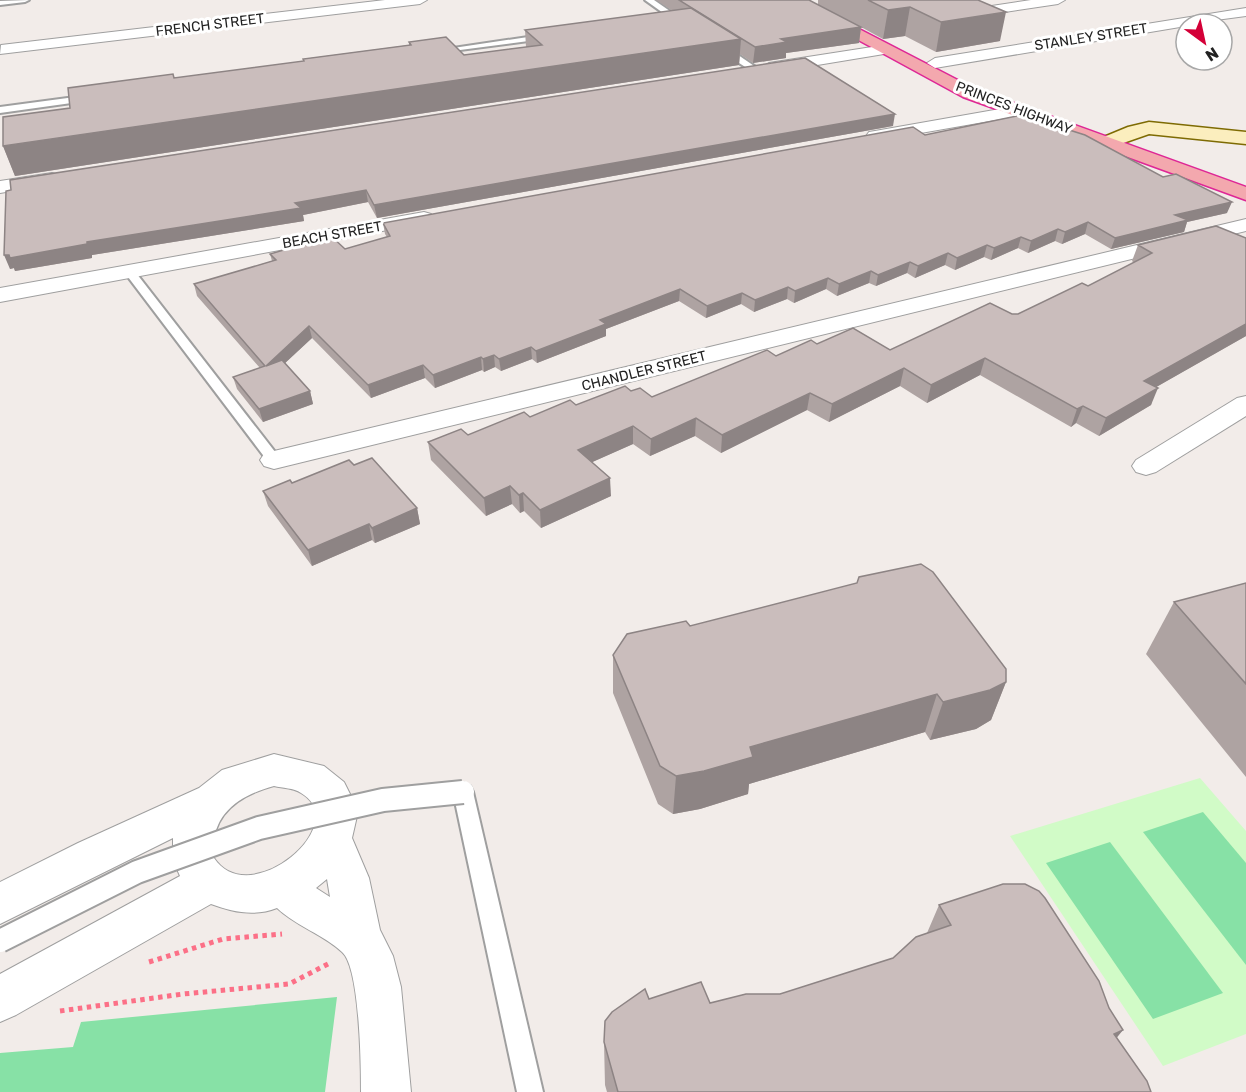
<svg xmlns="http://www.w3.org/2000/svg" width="1246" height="1092" viewBox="0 0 1246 1092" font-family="Rubik,sans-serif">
  <rect width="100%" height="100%" fill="#f2ece9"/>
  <polygon fill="#d1fbc7" points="1200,778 1246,831 1246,1034 1163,1066 1010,836"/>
  <g fill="#87e1a6">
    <polygon points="1203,812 1246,863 1246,965 1143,832"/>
    <polygon points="1110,842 1223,993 1153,1019 1046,863"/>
    <polygon points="337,997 325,1092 0,1092 0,1053 73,1047 81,1022"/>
  </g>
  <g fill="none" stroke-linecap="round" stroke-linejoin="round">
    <defs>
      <g id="service">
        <polygon points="29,0 25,2 0,5 0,1"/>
        <polygon points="645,0 654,0 687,23 680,25"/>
        <polygon points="548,34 552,36 551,38 437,53 433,51"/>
        <polygon points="719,46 725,46 760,70 753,72 719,50"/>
        <polygon points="90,95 93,96 93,100 0,113 0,107"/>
        <polygon points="129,267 133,269 279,457 282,460 279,463 269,463 125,273 123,271"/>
        <polygon points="463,783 470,786 473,792 543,1092 517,1092 453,792 456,786"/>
      </g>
      <g id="minor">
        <polygon points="385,0 427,0 420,4 0,54 1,45"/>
        <polygon points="1031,0 1065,0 1058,4 965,18 958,14 965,10"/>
        <polygon points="1246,8 1246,16 1186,24 1186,26 935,68 927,63 935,58"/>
        <polygon points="885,45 890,47 893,50 890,53 769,73 761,68 769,63"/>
        <polygon points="1017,106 1023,107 1026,111 1023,115 875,141 869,140 866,136 869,132 875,131"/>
        <polygon points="52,173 59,175 62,179 59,183 0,193 0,181"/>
        <polygon points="424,212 431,214 434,218 431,222 0,302 0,288"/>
        <polygon points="1246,219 1246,231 274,469 264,466 260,460 264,454 274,451"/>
        <polygon points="1246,396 1246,416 1156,472 1146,475 1136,472 1132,466 1136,460 1237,398"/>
        <path d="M274,754L324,766L344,782L350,794L357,816L352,838L369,878L380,930L393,956L401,987L411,1092H361C361,1066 360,967 342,952C323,934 297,927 277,908C254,917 233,912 211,904L16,1015L0,1022V974L180,876L173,860V838L0,924V882L78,843L199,788L222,770ZM274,786C282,788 294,788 301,793C354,824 250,912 214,858C209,816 237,796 274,786ZM327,879L330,897L316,888Z"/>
      </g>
      <polygon id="secondary" points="1149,122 1246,132 1246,144 1149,134 1106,149 1099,147 1096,143 1099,139 1128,127"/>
      <polygon id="trunk" points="785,0 803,0 975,89 1246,187 1246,200 963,97"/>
    </defs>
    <use href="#service" stroke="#9f9f9f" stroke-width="4"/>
    <use href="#minor" stroke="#9f9f9f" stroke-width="2"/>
    <use href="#secondary" stroke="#7e6b03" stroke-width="3"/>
    <use href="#trunk" stroke="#de2796" stroke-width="3"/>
    <g stroke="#fc7087" stroke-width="5" stroke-dasharray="4.5 4.5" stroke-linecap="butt">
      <polyline points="149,962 223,939 282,934"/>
      <polyline points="60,1011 183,994 289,984 328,964"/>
    </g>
    <use href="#service" fill="#fff" fill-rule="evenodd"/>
    <use href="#minor" fill="#fff" fill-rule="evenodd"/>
    <use href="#secondary" fill="#fbeebe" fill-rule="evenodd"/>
    <use href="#trunk" fill="#f3a8ae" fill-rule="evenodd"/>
    <defs>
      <polyline id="service-bridge" points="0,941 137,872 259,828 383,800 463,792"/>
    </defs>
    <use href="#service-bridge" stroke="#9f9f9f" stroke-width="26" stroke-linecap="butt"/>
    <use href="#service-bridge" stroke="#fff" stroke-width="22"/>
  </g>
  <g fill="#aea3a2">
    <polygon points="656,0 809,0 818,5 818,0 978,0 1000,41 936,52 905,36 883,39 861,27 859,43 786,53 786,58 753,63 740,54 739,65 15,176 3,146 70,108 303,61 303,59 409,45 409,42 464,55 526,47 525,30 673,11"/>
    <polygon points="893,126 377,218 368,202 303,215 304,221 92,255 92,258 15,271 14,268 10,269 6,191"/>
    <polygon points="925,135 1227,213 1187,222 1184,232 1111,249 1085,234 1062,244 1055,241 1028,253 1018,248 991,260 984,257 955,270 945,265 915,278 907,273 876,286 869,283 837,296 826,289 794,303 787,299 754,312 741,304 706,318 679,301 606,329 606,336 537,363 532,359 501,371 495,367 484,372 482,370 435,388 425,378 371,398 312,338 285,363 310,391 313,404 263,422 237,389 233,377 260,368 197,296 194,284 272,261 270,254 345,249 387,237 385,234 383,223"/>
    <polygon points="1246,238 1246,336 1156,387 1151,405 1099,436 1076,423 1071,427 980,375 927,403 900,386 829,422 807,410 721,453 695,436 650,456 633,444 592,462 611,496 541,528 524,511 520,513 512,504 486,516 431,460 428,442 468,435 530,417 631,391 652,397 776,356 817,344 890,350 1012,314 1018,314 1088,286 1134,263 1132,261 1138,245"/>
    <polygon points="354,465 417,508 420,524 375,543 372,540 312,566 268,506 263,491"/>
    <polygon points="1246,583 1246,777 1146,654 1174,602"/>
    <polygon points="690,626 1006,682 991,720 976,729 930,740 925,732 749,784 748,794 700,809 673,814 658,804 613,693 613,655"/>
    <polygon points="939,905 1116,1038 1151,1092 607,1092 605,1085 604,1042 649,999 710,1003 780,994 893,958 927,933"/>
  </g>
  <g fill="#8d8484">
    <polygon points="910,7 905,36 883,39 888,10"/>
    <polygon points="1006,12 1000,41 936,52 941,22"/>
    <polygon points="861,27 859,43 786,53 786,58 753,63 755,47 781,39"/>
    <polygon points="741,39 739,65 15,176 3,146"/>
    <polygon points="895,114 893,126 377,218 374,205"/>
    <polygon points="366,190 368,202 303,215 304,221 92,255 92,258 15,271 14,268 10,269 4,255 87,242"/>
    <polygon points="1232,202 1227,213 1187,222 1184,232 1111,249 1115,238 1175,215"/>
    <polygon points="1088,222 1085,234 1062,244 1065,232"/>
    <polygon points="1058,229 1055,241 1028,253 1031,241"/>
    <polygon points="1021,237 1018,248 991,260 994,248"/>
    <polygon points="987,245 984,257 955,270 957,258"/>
    <polygon points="948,253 945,265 915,278 918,266"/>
    <polygon points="910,262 907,273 876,286 878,275"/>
    <polygon points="871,271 869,283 837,296 839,284"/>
    <polygon points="828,278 826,289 794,303 795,291"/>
    <polygon points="788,287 787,299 754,312 755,300"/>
    <polygon points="680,289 679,301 606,329 606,336 537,363 536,351 600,320"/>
    <polygon points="742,293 741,304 706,318 707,306"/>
    <polygon points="1246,324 1246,336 1137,398 1144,381"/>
    <polygon points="309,326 312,338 269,378 266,366"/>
    <polygon points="531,347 532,359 501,371 499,359"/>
    <polygon points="494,355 495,367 484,372 483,359"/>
    <polygon points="481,357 482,370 435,388 433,375"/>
    <polygon points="985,358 980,375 927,403 931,385"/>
    <polygon points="423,365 425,378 371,398 368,385"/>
    <polygon points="904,368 900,386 829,422 832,404"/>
    <polygon points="1158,388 1151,405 1099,436 1106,418"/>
    <polygon points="310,391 313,404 263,422 259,409"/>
    <polygon points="810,393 807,410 721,453 722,435"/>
    <polygon points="1083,406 1076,423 1071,427 1077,409"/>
    <polygon points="696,418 695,436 650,456 651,439"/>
    <polygon points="633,426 633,444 579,468 578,450"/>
    <polygon points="610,478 611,496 541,528 540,510"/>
    <polygon points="510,486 512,504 486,516 484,498"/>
    <polygon points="523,493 524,511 520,513 519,495"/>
    <polygon points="417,508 420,524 375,543 372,528"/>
    <polygon points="369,524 372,540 312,566 308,550"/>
    <polygon points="1006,682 991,720 976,729 930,740 943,702"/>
    <polygon points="937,694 925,732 749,784 748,794 700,809 673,814 676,776 750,747"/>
    <polygon points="1123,1030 1088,1073 1114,1034"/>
  </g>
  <g fill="#cabdbc" stroke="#8d8484" stroke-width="1.5">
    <polygon points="679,0 809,0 861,27 781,39 787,42 755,47"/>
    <polygon points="868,0 978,0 1006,12 941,22 910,7 888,10"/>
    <polygon points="691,8 741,39 3,146 3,117 70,108 68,88 173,74 174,78 304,61 303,59 411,45 409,42 446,37 464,55 542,45 525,30"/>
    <polygon points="805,58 895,114 374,205 366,190 295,203 301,208 87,242 87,244 10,258 9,255 4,255 6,191 11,190 10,180"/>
    <polygon points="1022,115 1085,135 1163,177 1176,174 1232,202 1175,215 1188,220 1115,238 1088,222 1065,232 1058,229 1031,241 1021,237 994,248 987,245 957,258 948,253 918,266 910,262 878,275 871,271 839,284 828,278 795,291 788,287 755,300 742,293 707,306 680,289 600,320 606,324 536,351 531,347 499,359 494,355 483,359 481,357 433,375 423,365 368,385 309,326 266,366 282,360 310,391 259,409 233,377 265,366 194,284 276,260 270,254 331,236 345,249 390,236 383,223 913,127 925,135"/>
    <polygon points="1216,226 1246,238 1246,324 1144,381 1158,388 1106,418 1083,406 1077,409 985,358 931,385 904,368 832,404 810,393 722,435 696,418 651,439 633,426 578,450 610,478 540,510 523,493 519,495 510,486 484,498 428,442 461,429 468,435 524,412 530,417 570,400 576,405 625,386 631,391 640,388 652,397 767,350 776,356 811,340 817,344 853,328 890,350 990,303 1012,314 1018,314 1082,283 1088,286 1152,253 1138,245"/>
    <polygon points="372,458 417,508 372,528 369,524 308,550 263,491 290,480 292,483 349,460 354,465"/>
    <polygon points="921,564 933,572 1006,669 1006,682 990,690 943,702 937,694 750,747 753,757 704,771 676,776 660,766 613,655 627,634 686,621 690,626 857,583 859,577"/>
    <polygon points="1246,583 1246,684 1174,602"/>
    <polygon points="1003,884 1025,884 1039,891 1045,898 1099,981 1109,1008 1123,1030 1114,1034 1147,1081 1151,1092 618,1092 604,1042 605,1021 612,1012 645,989 649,999 701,982 710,1003 746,994 780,994 893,958 916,937 951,925 939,905"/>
  </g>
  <g text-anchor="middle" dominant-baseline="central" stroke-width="6" stroke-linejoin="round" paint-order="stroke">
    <g font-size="14" fill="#222" stroke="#fff">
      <text transform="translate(210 25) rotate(-7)">FRENCH STREET</text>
      <text transform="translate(1091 37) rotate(-9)">STANLEY STREET</text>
      <text transform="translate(1014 108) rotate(21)">PRINCES HIGHWAY</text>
      <text transform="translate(332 235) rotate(-10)">BEACH STREET</text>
      <text transform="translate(644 371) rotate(-14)">CHANDLER STREET</text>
    </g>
  </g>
  <g transform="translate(1204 42) rotate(147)"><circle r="28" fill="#ffffff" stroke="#a7a7a7" stroke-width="1.5"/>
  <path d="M0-4.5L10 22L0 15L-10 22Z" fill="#d40038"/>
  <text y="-9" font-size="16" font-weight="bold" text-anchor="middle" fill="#222222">N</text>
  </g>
</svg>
